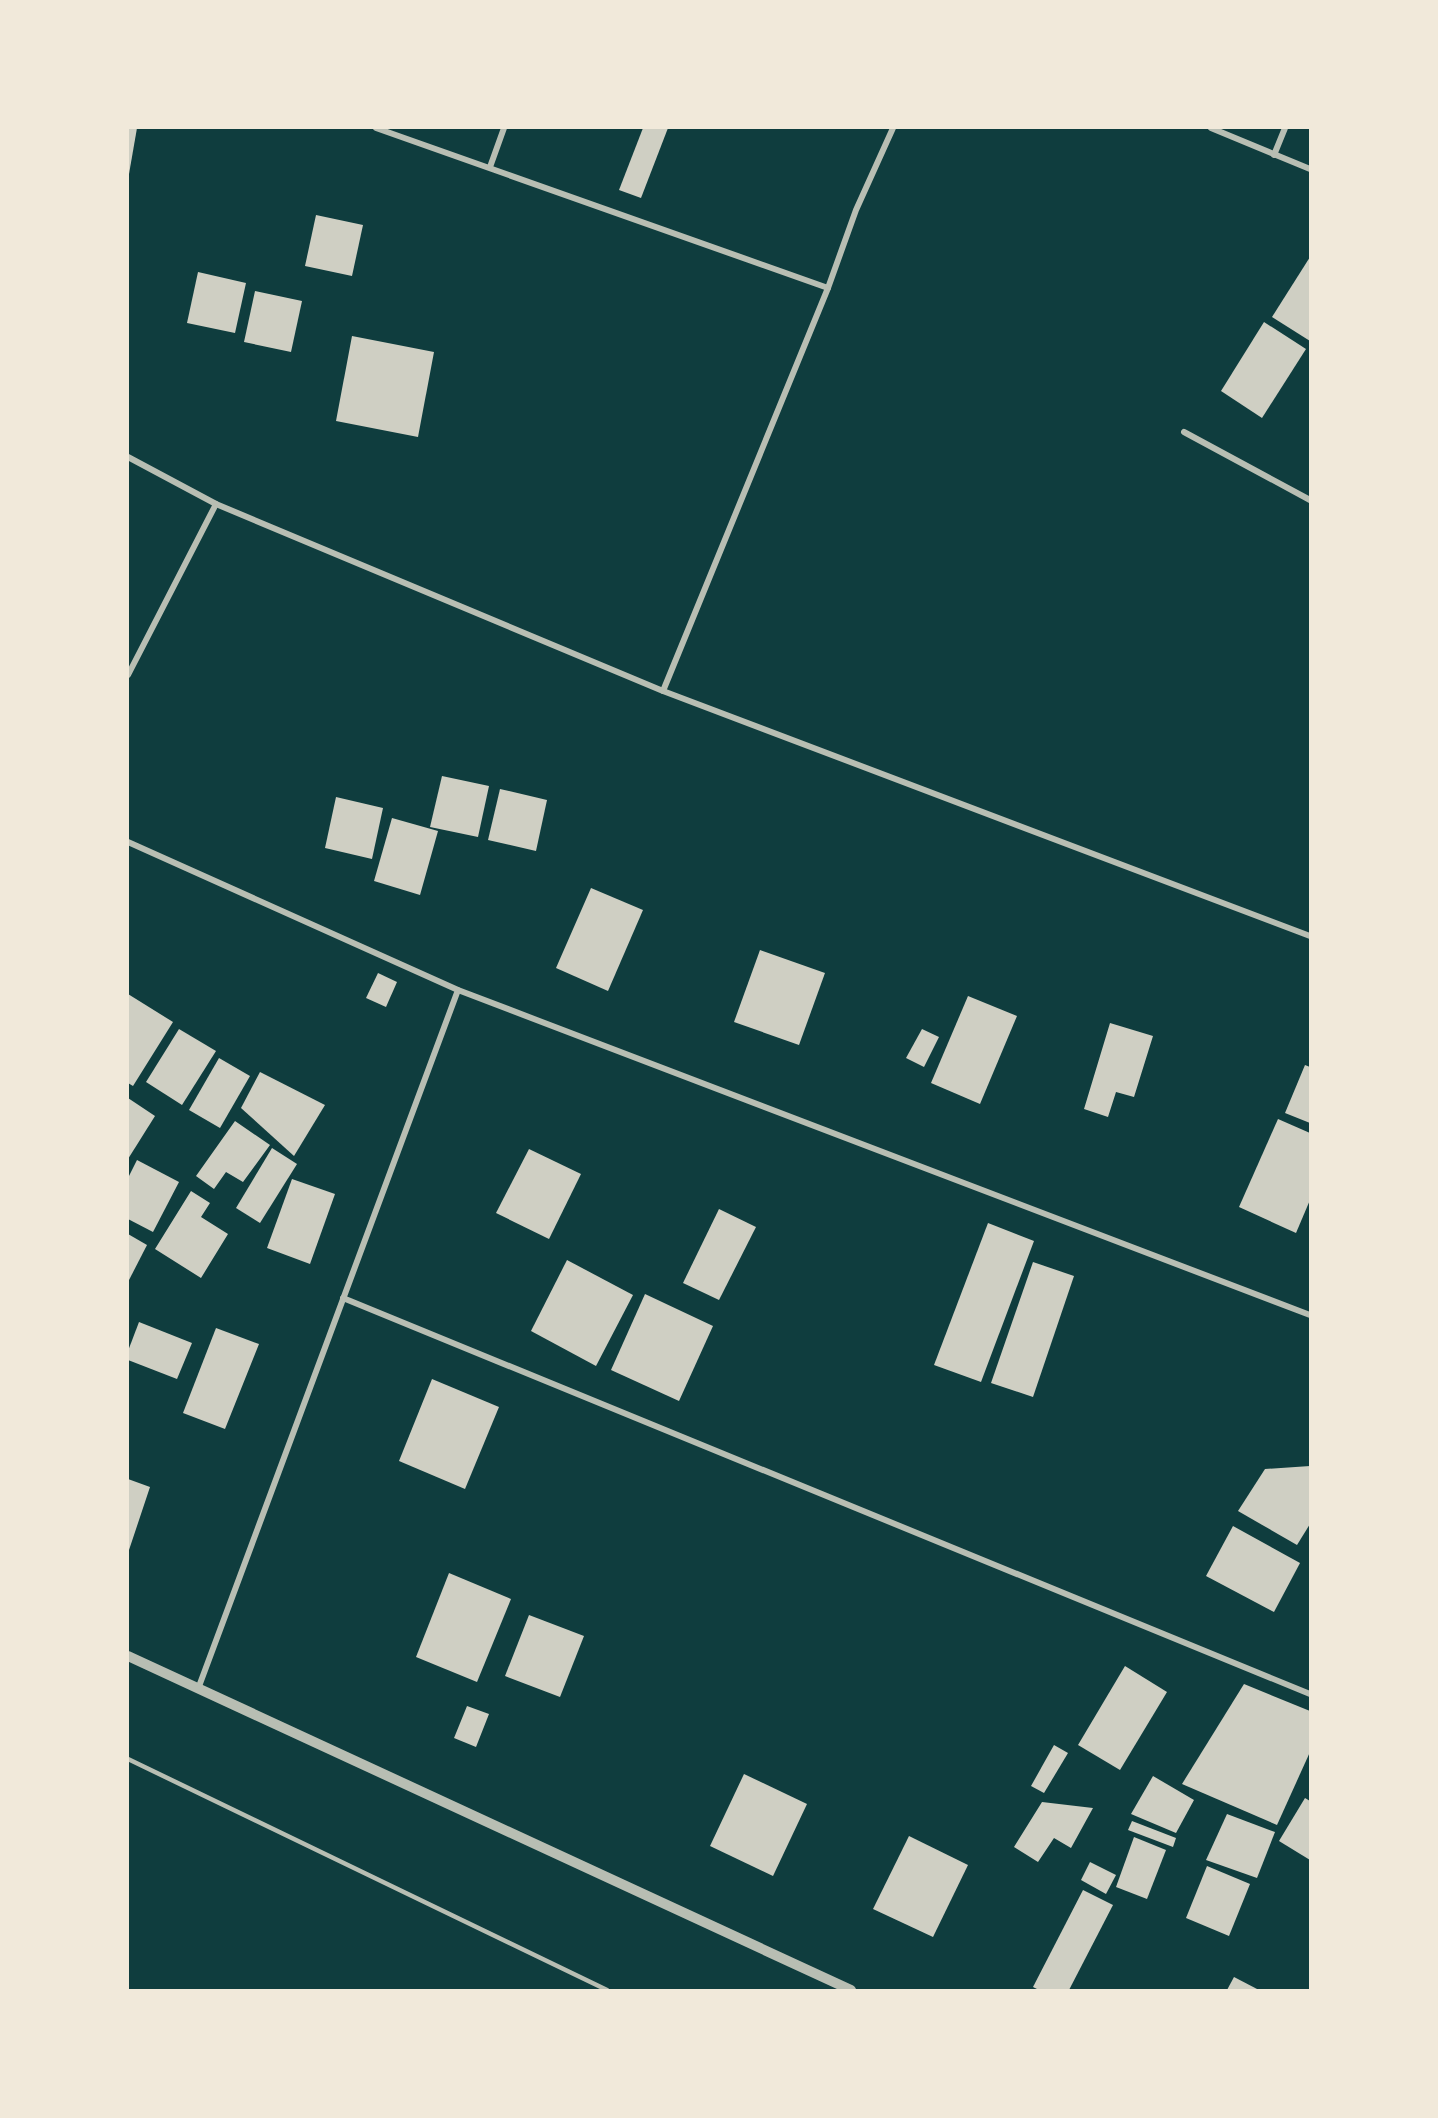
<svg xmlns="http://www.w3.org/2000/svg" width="1438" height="2118" viewBox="0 0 1438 2118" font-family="Montserrat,sans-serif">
  <rect width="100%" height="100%" fill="#0f3d3e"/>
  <g fill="#cfcfc3">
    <polygon points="128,128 137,128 129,174 128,174"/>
    <polygon points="643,128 668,128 641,198 619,190"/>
    <polygon points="316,215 363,225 352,276 305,266"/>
    <polygon points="1310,257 1310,341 1272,317"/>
    <polygon points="198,272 246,283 235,333 187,323"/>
    <polygon points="255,291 302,301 291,352 244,342"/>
    <polygon points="1264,322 1306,349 1262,418 1221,391"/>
    <polygon points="352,336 434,352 418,437 336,421"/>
    <polygon points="442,776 489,786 478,837 430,827"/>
    <polygon points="500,789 547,800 536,851 488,840"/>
    <polygon points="336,797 383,808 372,859 325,848"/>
    <polygon points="392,818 438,831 420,895 374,881"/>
    <polygon points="591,888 643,910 608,991 556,968"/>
    <polygon points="760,950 825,973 799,1045 734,1022"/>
    <polygon points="378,973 397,982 386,1007 366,998"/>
    <polygon points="128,994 173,1022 133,1086 128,1083"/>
    <polygon points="968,996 1017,1016 980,1104 931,1083"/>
    <polygon points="1110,1023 1153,1036 1134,1097 1116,1092 1108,1117 1084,1109"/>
    <polygon points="179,1029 216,1051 182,1105 146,1082"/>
    <polygon points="922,1029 939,1037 924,1067 906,1058"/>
    <polygon points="219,1058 250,1076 220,1128 189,1110"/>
    <polygon points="1305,1065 1310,1067 1310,1123 1285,1113"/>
    <polygon points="260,1072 325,1105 294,1156 241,1108"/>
    <polygon points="128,1098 155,1116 128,1159"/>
    <polygon points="1278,1119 1310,1133 1310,1200 1296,1233 1239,1207"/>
    <polygon points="235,1121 270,1145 243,1182 226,1172 214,1189 196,1176"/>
    <polygon points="272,1148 297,1164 260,1223 236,1208"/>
    <polygon points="529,1149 581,1174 549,1239 496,1213"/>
    <polygon points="137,1160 179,1182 153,1232 128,1219 128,1178"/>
    <polygon points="292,1179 335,1194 310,1264 267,1248"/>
    <polygon points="191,1191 210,1203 201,1217 228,1234 201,1278 155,1249"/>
    <polygon points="719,1209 756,1227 719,1300 683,1283"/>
    <polygon points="988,1223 1034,1241 981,1382 934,1365"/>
    <polygon points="128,1234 147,1245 128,1282"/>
    <polygon points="567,1260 633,1295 596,1366 531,1331"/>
    <polygon points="1033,1262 1074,1276 1033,1397 991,1383"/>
    <polygon points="645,1294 713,1326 679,1401 611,1370"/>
    <polygon points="139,1322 192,1343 177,1379 128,1360 128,1351"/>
    <polygon points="216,1328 259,1344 225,1429 183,1413"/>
    <polygon points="432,1379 499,1407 465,1489 399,1461"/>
    <polygon points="1310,1466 1310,1524 1297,1545 1238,1511 1265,1469"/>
    <polygon points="128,1479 150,1487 128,1553"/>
    <polygon points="1233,1526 1300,1563 1274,1612 1206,1576"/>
    <polygon points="449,1573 511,1599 477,1682 416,1657"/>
    <polygon points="529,1615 584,1636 560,1697 505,1676"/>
    <polygon points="1125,1666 1167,1692 1120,1770 1078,1745"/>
    <polygon points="1244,1684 1310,1711 1310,1752 1277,1825 1182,1784"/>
    <polygon points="467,1706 489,1714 476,1747 454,1738"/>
    <polygon points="1054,1745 1068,1753 1044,1793 1031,1786"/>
    <polygon points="744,1774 807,1804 773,1876 710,1846"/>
    <polygon points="1153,1776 1194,1800 1176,1833 1131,1814"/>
    <polygon points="1305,1798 1310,1801 1310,1860 1279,1841"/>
    <polygon points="1042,1802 1093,1808 1071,1848 1054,1838 1038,1862 1014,1847"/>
    <polygon points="1227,1814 1275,1832 1257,1878 1206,1860"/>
    <polygon points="1132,1821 1176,1838 1173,1847 1128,1830"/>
    <polygon points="909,1836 968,1865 933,1937 873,1909"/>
    <polygon points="1134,1837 1166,1850 1147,1899 1116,1887"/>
    <polygon points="1090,1862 1116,1875 1106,1894 1081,1880"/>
    <polygon points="1207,1866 1250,1884 1229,1936 1186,1918"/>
    <polygon points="1083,1890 1113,1905 1069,1990 1039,1990 1033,1987"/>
    <polygon points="1234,1977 1259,1990 1227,1990"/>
  </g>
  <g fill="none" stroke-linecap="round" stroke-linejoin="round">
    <polyline stroke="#b8beb3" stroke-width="4.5" points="128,1759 607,1990"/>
    <g stroke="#b8beb3" stroke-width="6">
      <polyline points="376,128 828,288"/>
      <polyline points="1211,128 1310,169"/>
      <polyline points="1274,155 1285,128"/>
      <polyline points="490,167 504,128"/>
      <polyline points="1184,432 1310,500"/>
      <polyline points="128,457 216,504 663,691 1310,936"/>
      <polyline points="128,675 216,504"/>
      <polyline points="663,691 828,288 856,210 893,128"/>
      <polyline points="128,842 458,990 1310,1315"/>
      <polyline points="343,1298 1310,1694"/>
      <polyline points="198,1689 458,990"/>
    </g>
    <polyline stroke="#b8beb3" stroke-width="10" points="128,1656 851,1990"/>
  </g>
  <rect width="1438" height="2118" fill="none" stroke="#f1e9da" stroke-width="258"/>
</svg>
